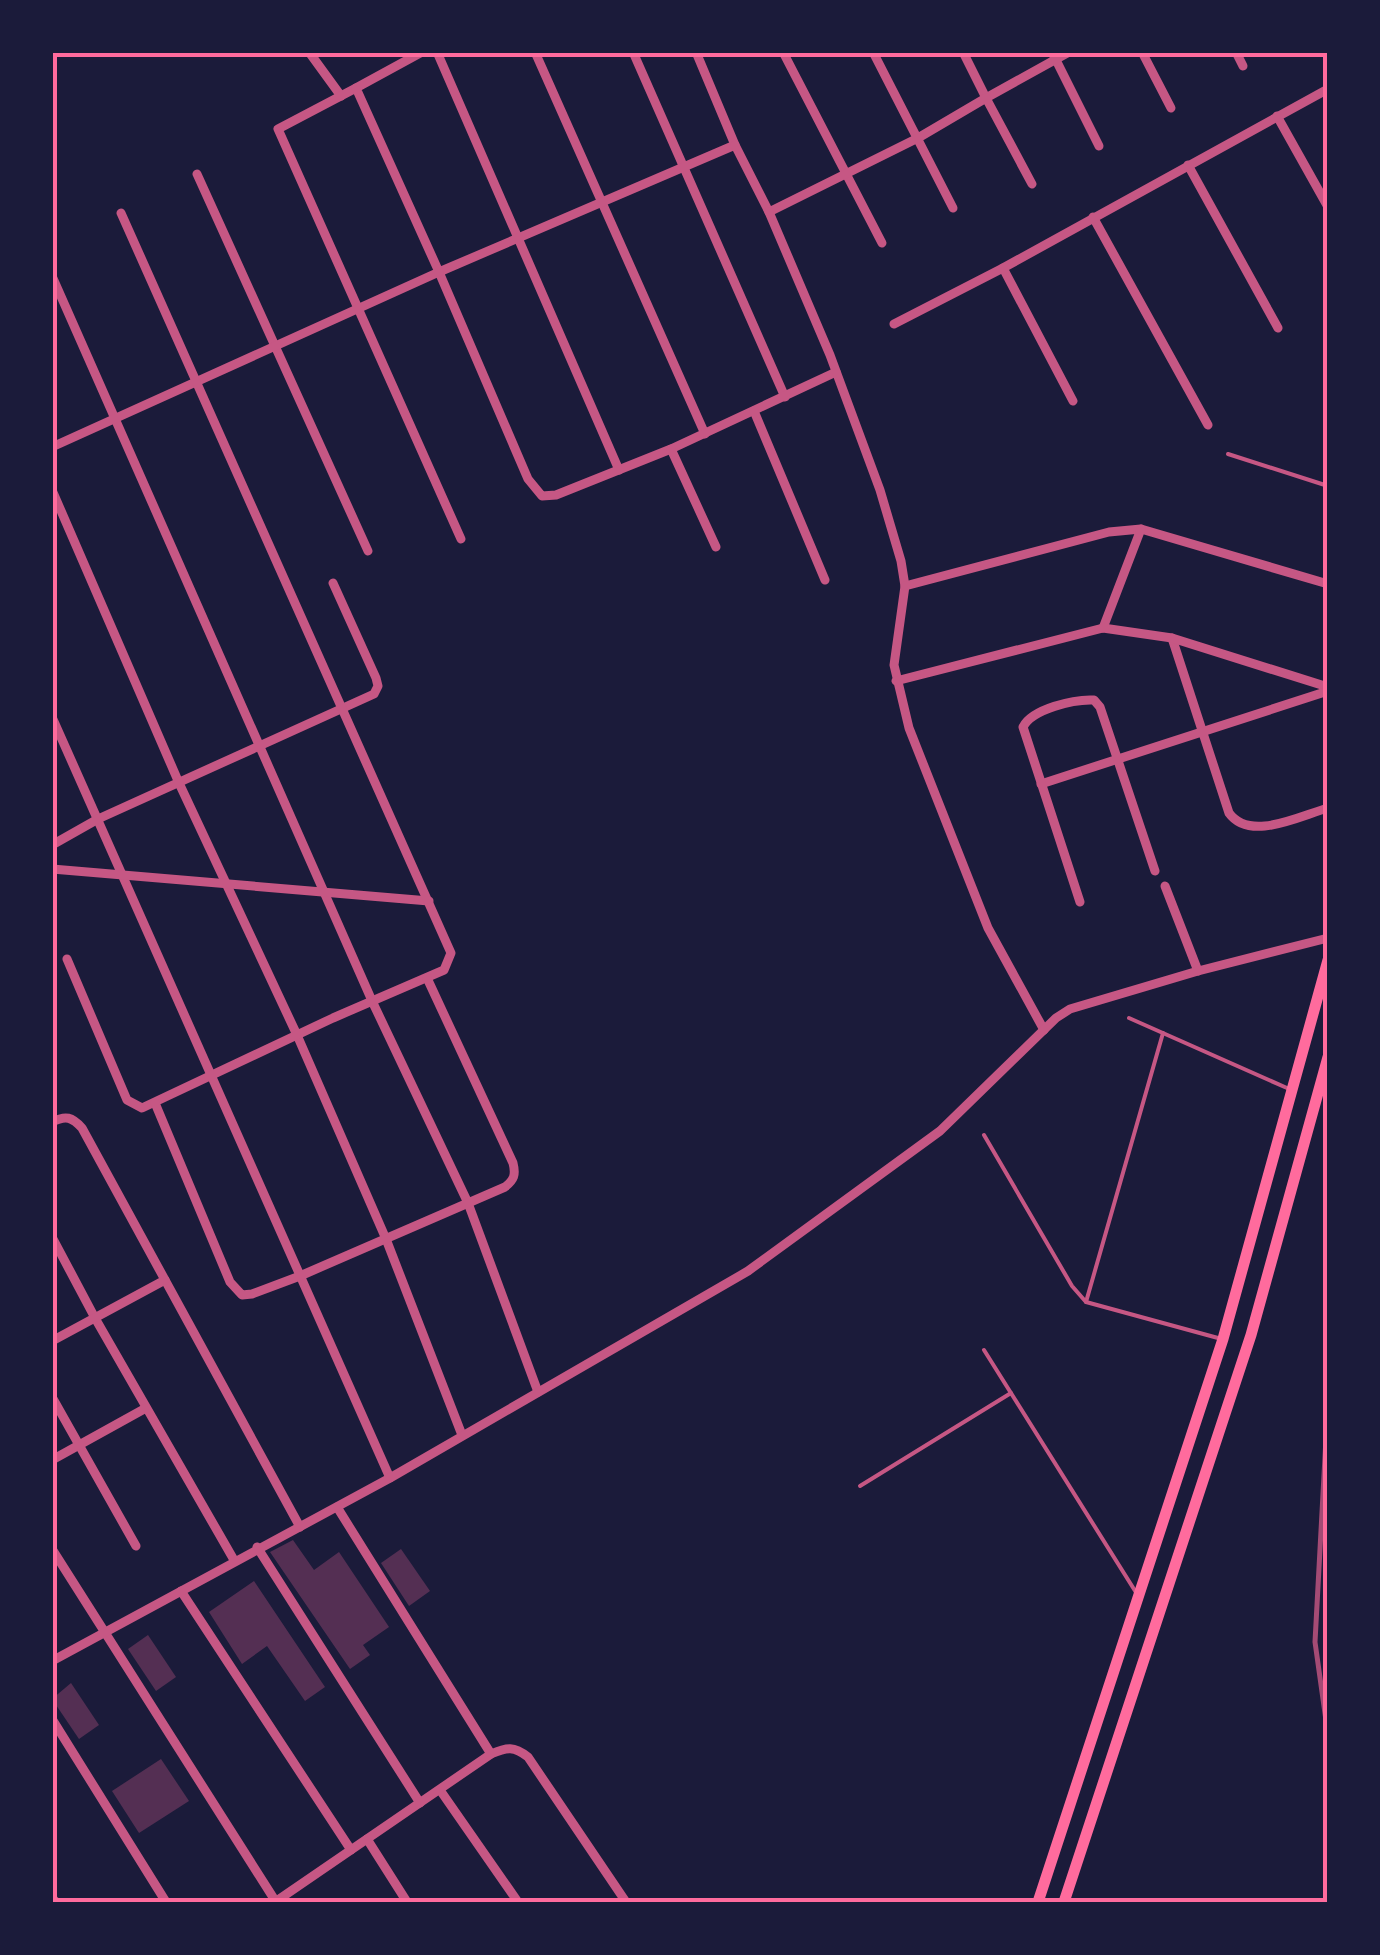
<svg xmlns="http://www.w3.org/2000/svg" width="1380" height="1955" viewBox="0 0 1380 1955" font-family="Poppins,sans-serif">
  <rect width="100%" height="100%" fill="#1b1b3a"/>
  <g fill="#542f53">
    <polygon points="293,1540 314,1570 339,1552 389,1627 363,1645 370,1655 350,1669 270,1552"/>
    <polygon points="401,1549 430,1591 409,1606 381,1563"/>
    <polygon points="254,1581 325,1687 305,1701 267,1646 242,1664 209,1612"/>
    <polygon points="148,1635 176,1677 156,1691 128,1649"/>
    <polygon points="71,1683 99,1725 79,1739 52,1699"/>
    <polygon points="161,1759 189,1801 139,1833 112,1791"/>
  </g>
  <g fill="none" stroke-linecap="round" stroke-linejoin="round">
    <g stroke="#c65784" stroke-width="4">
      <polyline points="1228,454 1328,486"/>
      <polyline points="1129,1018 1287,1088"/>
      <polyline points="984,1135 1072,1286 1086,1302 1218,1338"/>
      <polyline points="1086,1302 1163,1033"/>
      <polyline points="984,1350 1137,1594"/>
      <polyline points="860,1486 1011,1393"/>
    </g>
    <g stroke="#c65784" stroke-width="9">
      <polyline points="309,52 341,96"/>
      <polyline points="437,52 619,470"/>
      <polyline points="535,52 705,434"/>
      <polyline points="633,52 785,397"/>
      <polyline points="696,52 735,145 439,272 528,479 542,496 556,495 671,449 836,372"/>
      <polyline points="783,52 882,243"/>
      <polyline points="873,52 953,208"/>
      <polyline points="963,52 986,98 1069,52"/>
      <polyline points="1052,52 1099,146"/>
      <polyline points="1142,52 1171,108"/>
      <polyline points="1236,52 1243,66"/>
      <polyline points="356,88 278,129 461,539"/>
      <polyline points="1277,116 1328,207"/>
      <polyline points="735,145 769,212 918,138 986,98 1032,184"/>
      <polyline points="1188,165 1278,328"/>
      <polyline points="197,174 368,551"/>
      <polyline points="769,212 830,355 880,490 901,561 905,586 894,665 909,728 988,928 1044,1030"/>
      <polyline points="1093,217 1208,425"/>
      <polyline points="1003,268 1073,401"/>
      <polyline points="52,276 373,1003 468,1203 538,1392"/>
      <polyline points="894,324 1003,268 1328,89"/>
      <polyline points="754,411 825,580"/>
      <polyline points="52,447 439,272 356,88 422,52"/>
      <polyline points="671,449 716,547"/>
      <polyline points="52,490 179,783 297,1035 386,1239 462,1435"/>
      <polyline points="905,586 1109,532 1141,529 1328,584"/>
      <polyline points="1103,628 1141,529"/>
      <path d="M1172,638L1229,813C1250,842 1299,816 1328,808"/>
      <polyline points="896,681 1103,628 1172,638 1328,687"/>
      <polyline points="52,717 390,1478"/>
      <polyline points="1041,784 1328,691"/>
      <polyline points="52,845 98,819 374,694 378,686 376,678 333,583"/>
      <polyline points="52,869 429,901"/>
      <polyline points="1165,886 1198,971"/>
      <path d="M1080,902L1023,727C1032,709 1074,699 1094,700L1100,707L1155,871"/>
      <polyline points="67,959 127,1100 142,1108 333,1018 444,970 451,953 121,213"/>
      <path d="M155,1103L230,1282L242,1295L252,1294L300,1276L505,1187C514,1180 516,1175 513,1163L427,978"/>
      <path d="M52,1122C66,1115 72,1117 82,1128L300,1527"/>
      <polyline points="52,1237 95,1318 234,1560"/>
      <polyline points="52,1341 165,1280"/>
      <polyline points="52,1397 136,1546"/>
      <polyline points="52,1460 146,1408"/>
      <polyline points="337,1507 491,1754"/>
      <polyline points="257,1547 420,1803"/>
      <polyline points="52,1549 276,1902"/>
      <polyline points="181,1591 351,1850"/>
      <polyline points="52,1661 390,1478 748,1271 940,1131 1056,1018 1070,1009 1198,971 1328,938"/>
      <polyline points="52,1719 166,1902"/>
      <polyline points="440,1790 518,1902"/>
      <polyline points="367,1839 407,1902"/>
      <polyline points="52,1898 56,1902"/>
      <path d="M275,1902L491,1754C507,1747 514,1746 528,1757L626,1902"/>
    </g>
    <g stroke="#ff6b9d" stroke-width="11">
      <polyline points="1038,1902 1223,1339 1328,960"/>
      <polyline points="1064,1902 1251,1335 1328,1057"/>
    </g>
    <polyline stroke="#a44b75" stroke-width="5" points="1328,1401 1315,1642 1328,1735"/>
  </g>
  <rect width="1380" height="1955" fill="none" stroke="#1b1b3a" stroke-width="110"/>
  <rect x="55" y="55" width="1270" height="1845" fill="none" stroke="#ff6b9d" stroke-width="4"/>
</svg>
